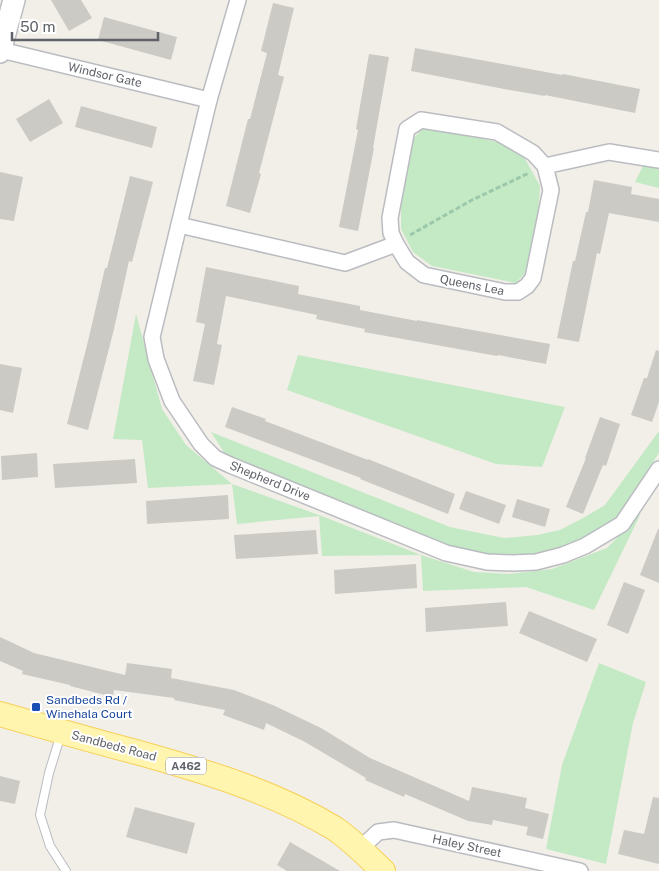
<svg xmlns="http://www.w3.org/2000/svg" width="659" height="871" viewBox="0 0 659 871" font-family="'Public Sans',sans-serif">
  <rect width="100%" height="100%" fill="#f1efe7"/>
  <g fill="#c4e9c5">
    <polygon points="422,129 439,130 503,143 524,157 540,186 538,217 526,272 516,283 432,266 413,252 401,229 401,197 413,139"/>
    <polygon points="644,164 659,167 659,188 635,182"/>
    <polygon points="136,314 162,409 186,445 232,484 319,515 421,555 474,572 509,574 552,569 607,548 641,513 594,610 526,587 423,591 421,555 322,556 319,516 237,524 232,484 148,488 142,440 113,439"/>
    <polygon points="298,355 565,407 542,467 496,464 287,390"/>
    <polygon points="659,431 659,453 614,522 589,536 564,546 535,554 480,554 431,541 227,457 211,432 450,527 504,538 537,535 560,530 585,517 605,505"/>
    <polygon points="599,663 646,682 633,723 606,864 546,849 562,765"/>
  </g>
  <g fill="#cccac4">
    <polygon points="51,0 81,0 92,18 69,31"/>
    <polygon points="273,3 294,8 278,75 284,77 259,173 261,174 250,213 226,206 248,119 250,119 267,53 261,51"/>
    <polygon points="104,17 177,37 171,60 98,40"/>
    <polygon points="415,48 508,65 562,75 563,74 640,89 635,113 545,95 545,96 504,89 411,71"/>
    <polygon points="369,54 389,57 373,148 374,148 358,231 339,227 358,130 356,129"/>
    <polygon points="49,99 63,123 30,142 16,119"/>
    <polygon points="81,106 157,127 152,148 75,127"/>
    <polygon points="0,172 23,177 14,221 0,219"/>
    <polygon points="130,176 153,182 132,262 129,261 114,329 88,430 67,424 89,337 105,268 107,268"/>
    <polygon points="594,180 632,187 631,194 659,199 659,222 609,213 600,254 597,253 579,342 557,338 573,261 575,261 586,212 588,212"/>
    <polygon points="206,267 299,286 298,294 360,306 360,310 417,321 417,320 550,344 546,364 498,355 497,356 364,332 365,329 316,319 317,315 226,296 217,344 222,345 214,385 193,381 205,324 196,322"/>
    <polygon points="656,350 659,351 659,402 652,422 631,415 644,378 647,378"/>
    <polygon points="0,364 22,368 13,413 0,410"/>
    <polygon points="232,407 266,419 265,421 368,460 368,459 455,494 448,514 360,479 361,478 225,427"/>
    <polygon points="600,417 620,424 606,466 603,465 583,514 566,507 586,458 585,458"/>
    <polygon points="37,453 38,477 2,480 1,456"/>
    <polygon points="135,459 137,483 55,488 53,464"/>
    <polygon points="466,491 506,505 499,524 459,509"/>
    <polygon points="228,495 229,519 147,524 146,501"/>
    <polygon points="517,499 550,509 545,527 512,517"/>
    <polygon points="658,529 659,529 659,583 640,575"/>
    <polygon points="316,530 318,554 236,559 234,535"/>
    <polygon points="416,564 417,588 335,594 334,570"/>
    <polygon points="624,582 645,590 628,634 607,625"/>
    <polygon points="506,602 508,626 426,632 425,608"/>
    <polygon points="529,611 597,639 587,662 519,633"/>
    <polygon points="0,637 34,653 125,675 127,663 172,669 171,678 234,690 275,706 321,728 370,758 469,801 472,787 527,798 525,808 549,814 543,839 526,835 528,827 493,820 492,825 468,821 405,794 404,797 365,780 366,778 305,742 266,723 264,730 223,715 225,710 174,700 174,698 114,690 113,697 70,686 70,685 22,674 23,671 0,661"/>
    <polygon points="0,776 20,781 15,804 0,801"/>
    <polygon points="653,797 659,798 659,864 618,854 624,830 644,834"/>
    <polygon points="135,807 195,823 187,854 126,837"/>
    <polygon points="290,842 340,871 287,871 277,865"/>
  </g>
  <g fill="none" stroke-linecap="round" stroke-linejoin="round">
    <defs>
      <polyline id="lane" points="61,734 49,773 40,815 50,846 66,871"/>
      <g id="street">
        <polyline points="238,0 209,100 152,337 156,359 172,401 201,444 215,458 230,465 446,553 487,562 513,563 536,562 563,555 585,546 622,524 659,469"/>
        <polyline points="1,50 209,100"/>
        <polyline points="179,225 345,263 396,244 407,262 424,275 505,292 518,292 527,286 533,278 551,190 545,166 609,152 659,160"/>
        <polyline points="396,244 391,233 390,218 407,129 421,120 497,132 533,153 545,166"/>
        <polyline points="360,849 378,832 394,830 580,871"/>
      </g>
      <polyline id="secondary" points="0,52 14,0"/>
      <path id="primary" d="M0,714C45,727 90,740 136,752C204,771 272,791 334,828C352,840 367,856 383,871"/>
    </defs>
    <use href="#lane" stroke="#babcc1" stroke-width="10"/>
    <use href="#street" stroke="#babcc1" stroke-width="18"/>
    <use href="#secondary" stroke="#bbbdc3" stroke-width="24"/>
    <use href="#primary" stroke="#f7d15b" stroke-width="26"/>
    <polyline stroke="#9bc8aa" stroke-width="3" stroke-dasharray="5 2.5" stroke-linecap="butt" points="410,235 472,200 529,173"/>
    <use href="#lane" stroke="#fff" stroke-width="8"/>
    <use href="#street" stroke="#fff" stroke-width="15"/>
    <use href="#secondary" stroke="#fff" stroke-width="21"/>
    <use href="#primary" stroke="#fff5af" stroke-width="24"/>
  </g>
  <rect fill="#1a4fb4" stroke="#fff" stroke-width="2" x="31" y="702" width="10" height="10" rx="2.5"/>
  <g text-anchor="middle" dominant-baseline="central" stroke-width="4" stroke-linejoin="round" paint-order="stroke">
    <rect fill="#fff" stroke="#8f9195" stroke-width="1" x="166" y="757.5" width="40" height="17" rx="4"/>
    <g font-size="11" font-weight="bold" fill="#5f6268">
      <text x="186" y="766">A462</text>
    </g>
    <g font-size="12" fill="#5f6268" stroke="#fff">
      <text transform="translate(105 75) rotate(13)">Windsor Gate</text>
      <text transform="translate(472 285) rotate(11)">Queens Lea</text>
      <text transform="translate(270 481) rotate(22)">Shepherd Drive</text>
      <text transform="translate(114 746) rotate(15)">Sandbeds Road</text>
      <text transform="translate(467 846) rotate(12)">Haley Street</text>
    </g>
    <g font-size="12" fill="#164399" stroke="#fff" text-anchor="start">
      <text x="46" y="700">Sandbeds Rd /<tspan x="46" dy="14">Winehala Court</tspan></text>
    </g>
  </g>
  <path d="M12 32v8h146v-8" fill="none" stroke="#5f6268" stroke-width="2.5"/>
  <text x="20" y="32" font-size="15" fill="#5f6268" stroke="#ffffff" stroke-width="4" paint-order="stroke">50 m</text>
</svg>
